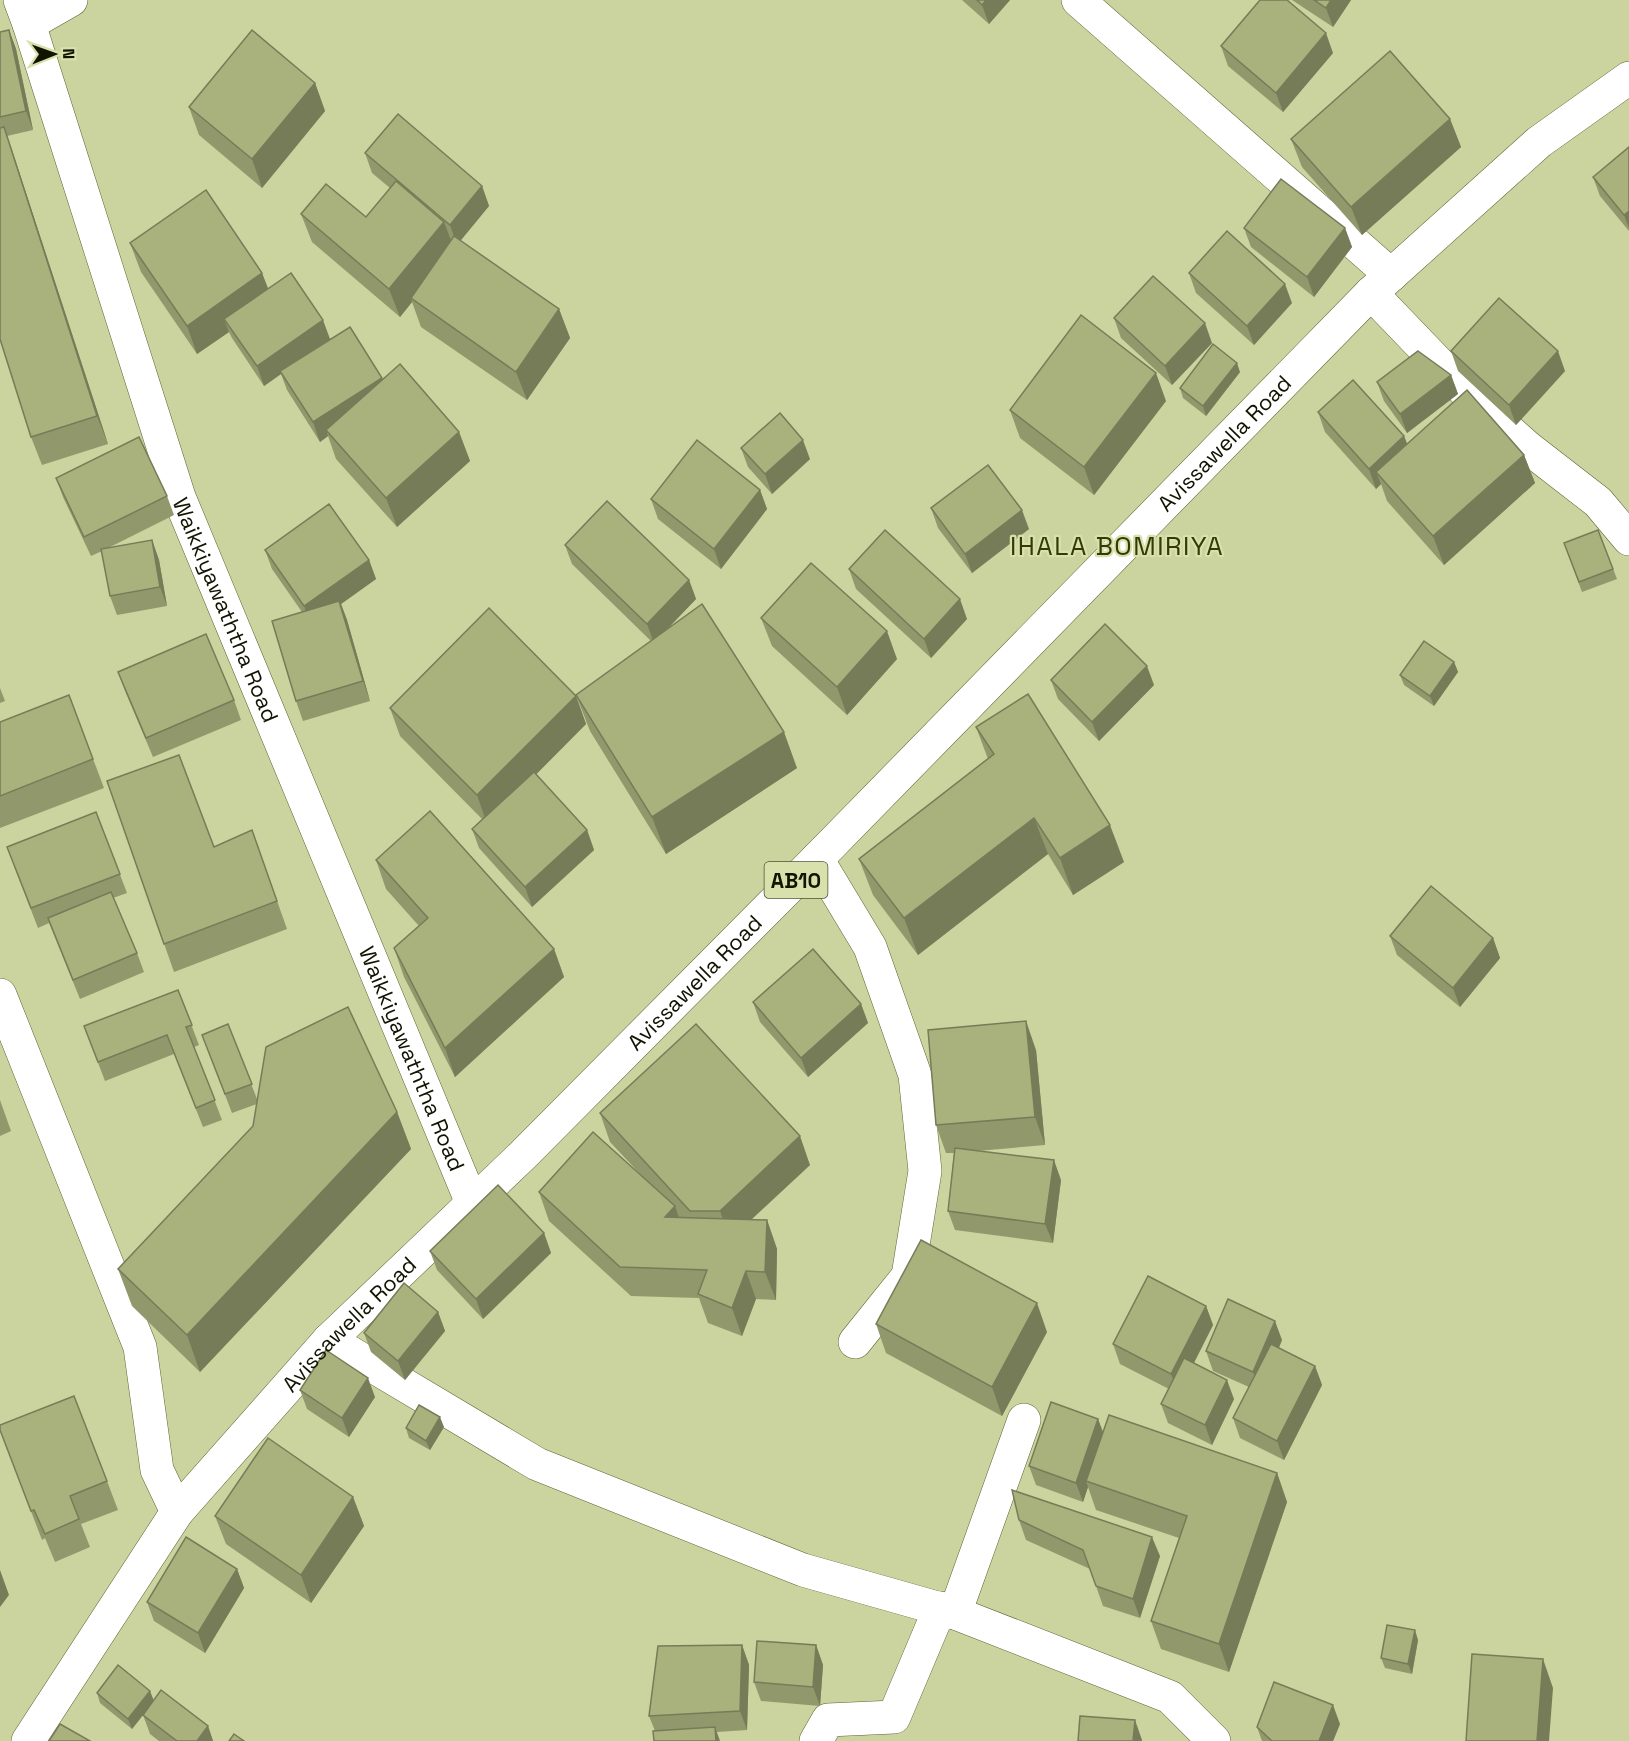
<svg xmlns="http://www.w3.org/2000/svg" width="1629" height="1741" viewBox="0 0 1629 1741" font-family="'Space Grotesk',sans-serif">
  <rect width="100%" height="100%" fill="#cbd39e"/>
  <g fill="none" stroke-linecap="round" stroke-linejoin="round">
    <defs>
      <g id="minor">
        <polyline points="1078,0 1391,275"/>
        <polyline points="29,24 71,0"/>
        <polyline points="1371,293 1468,394 1527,447 1598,502 1629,539"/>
        <polyline points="817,859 870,947 915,1075 925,1171 908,1276 855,1342"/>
        <polyline points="0,995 140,1347 157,1470 177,1512"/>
        <polyline points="329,1340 537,1464 803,1570 955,1613 1170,1697 1214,1741"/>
        <polyline points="955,1613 1024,1420"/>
        <polyline points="816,1741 828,1720 894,1717 940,1608"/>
      </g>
      <g id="tertiary">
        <path id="s1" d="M20,0L29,24L179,497L472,1203"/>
      </g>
      <g id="primary">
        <path id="s2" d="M28,1741L177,1512L329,1340L523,1155L817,859L1371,293L1539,142L1629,78"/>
      </g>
    </defs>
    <use href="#minor" stroke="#5e6433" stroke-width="34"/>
    <use href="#tertiary" stroke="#5e6433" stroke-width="34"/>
    <use href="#primary" stroke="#5e6433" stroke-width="34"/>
    <use href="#minor" stroke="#fff" stroke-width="33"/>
    <use href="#tertiary" stroke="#fff" stroke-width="33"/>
    <use href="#primary" stroke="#fff" stroke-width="33"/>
  </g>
  <g fill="#91986c">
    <polygon points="962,0 1010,0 989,24"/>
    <polygon points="1292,0 1351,0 1333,27"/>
    <polygon points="9,30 16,49 33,130 7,136 108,444 42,465 31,437 0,339 0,32"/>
    <polygon points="1221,46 1333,53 1283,112 1228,66"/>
    <polygon points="315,83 325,111 262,188 199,135 189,107"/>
    <polygon points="1450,119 1461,147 1362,235 1302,167 1291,139"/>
    <polygon points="1629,147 1629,231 1600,196 1593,177"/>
    <polygon points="365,153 482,186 489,206 460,241 559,309 570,338 527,400 421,327 412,302 400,317 312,242 301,214 366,217 390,188 372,173"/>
    <polygon points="1244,228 1345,228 1352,247 1314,297 1251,247"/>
    <polygon points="130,243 262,273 268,289 330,339 382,378 383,380 459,432 470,461 397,527 336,459 328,436 320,442 287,390 281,374 264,386 232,338 229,332 197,354 141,272"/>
    <polygon points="1189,273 1292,303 1254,345 1196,293"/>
    <polygon points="1114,318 1212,343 1172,385 1121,338"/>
    <polygon points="1451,351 1565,371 1516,425 1458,371"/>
    <polygon points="1240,372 1206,416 1183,398 1180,388"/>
    <polygon points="1451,375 1458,394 1407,433 1384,401 1377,382"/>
    <polygon points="1166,401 1094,495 1020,438 1010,410"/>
    <polygon points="1318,412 1404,436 1407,444 1524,455 1535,483 1444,565 1387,501 1381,484 1376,489 1325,432"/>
    <polygon points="741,448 810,459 772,494 748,467"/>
    <polygon points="56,478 167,496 174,515 108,548 152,540 159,560 167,606 117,615 110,596 102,551 91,556 63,497"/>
    <polygon points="760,490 767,509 721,569 658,519 651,499"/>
    <polygon points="931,508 1029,529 972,573 938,528"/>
    <polygon points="1598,530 1617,579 1582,592 1564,543"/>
    <polygon points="565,545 689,580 696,599 668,628 797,768 666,854 590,731 576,695 651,641 572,564"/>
    <polygon points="265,550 369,560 376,579 341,604 347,620 370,701 303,721 296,701 302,612 272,569"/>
    <polygon points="849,569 967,619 931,658 856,589"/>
    <polygon points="761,618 897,659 847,715 772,646"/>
    <polygon points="1454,662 1458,672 1434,706 1404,685 1400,675"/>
    <polygon points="118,672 234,700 241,720 153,757 125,691"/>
    <polygon points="1051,680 1154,685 1099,741 1058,699"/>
    <polygon points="0,688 5,701 0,703"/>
    <polygon points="69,695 104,788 0,828 0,722"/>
    <polygon points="576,696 586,724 536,774 587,830 594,850 532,907 479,848 472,829 482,819 400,736 390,708"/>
    <polygon points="976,727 1124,862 1073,895 1048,854 918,955 873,895 859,859 988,759"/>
    <polygon points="107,781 214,847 252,830 287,929 174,972"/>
    <polygon points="96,812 127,893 113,898 137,953 144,972 80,999 49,923 38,928 14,866"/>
    <polygon points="376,860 554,949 564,977 455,1077 404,977 394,948 419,926 386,889"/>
    <polygon points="1390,936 1493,938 1500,958 1460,1007 1397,955"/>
    <polygon points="178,990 199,1045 194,1047 222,1120 203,1127 174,1054 105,1081 84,1026"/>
    <polygon points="753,1002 861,1004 868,1023 808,1077 760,1022"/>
    <polygon points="228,1024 257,1099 397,1112 411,1149 200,1372 132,1306 118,1269 253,1126 257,1104 232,1113 202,1035"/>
    <polygon points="1036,1050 1045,1145 977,1151 1061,1180 1053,1243 955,1230 948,1211 954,1153 946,1153 936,1125"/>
    <polygon points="0,1100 11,1131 0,1136"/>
    <polygon points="600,1113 810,1165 751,1220 767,1220 777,1249 776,1300 756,1299 742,1336 708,1323 699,1298 631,1296 549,1221 539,1192 641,1175 610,1142"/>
    <polygon points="544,1233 551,1253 483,1319 437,1270 430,1251"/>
    <polygon points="1206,1306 1213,1325 1194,1363 1234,1399 1212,1445 1168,1423 1161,1404 1169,1389 1120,1364 1113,1344"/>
    <polygon points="438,1312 445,1331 405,1380 371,1352 364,1333"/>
    <polygon points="876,1324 1047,1332 1002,1416 886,1353"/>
    <polygon points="1282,1340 1279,1348 1315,1366 1322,1385 1284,1460 1240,1438 1233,1418 1249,1387 1213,1371 1206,1351"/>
    <polygon points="300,1390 375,1397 349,1437 307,1409"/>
    <polygon points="1098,1419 1103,1432 1277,1473 1287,1502 1229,1672 1161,1649 1151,1621 1179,1538 1096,1510 1088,1487 1083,1502 1036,1485 1029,1466"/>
    <polygon points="444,1427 430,1450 409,1438 406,1428"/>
    <polygon points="0,1430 107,1481 118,1510 81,1524 90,1547 55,1562 45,1538 42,1540"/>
    <polygon points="353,1497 364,1526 311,1603 226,1544 215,1516"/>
    <polygon points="1019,1520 1160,1556 1140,1618 1103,1606 1090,1569 1026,1540"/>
    <polygon points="237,1569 244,1588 205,1653 154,1621 147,1602"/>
    <polygon points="1418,1640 1412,1674 1385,1668 1381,1658"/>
    <polygon points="742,1645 749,1665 747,1730 717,1732 655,1731 649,1716"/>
    <polygon points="816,1645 823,1665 820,1706 761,1701 754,1682"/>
    <polygon points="97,1693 154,1700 208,1726 213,1741 159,1741 150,1734 143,1715 132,1729 100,1703"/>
    <polygon points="1340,1724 1333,1741 1262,1741 1257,1727"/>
  </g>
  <g fill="#767c58">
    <polygon points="986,0 1010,0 989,24 982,5"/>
    <polygon points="1331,0 1351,0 1333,27 1326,8"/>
    <polygon points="9,30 16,49 33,130 26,111"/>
    <polygon points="1326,33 1333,53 1283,112 1276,93"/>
    <polygon points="315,83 325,111 262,188 252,159"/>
    <polygon points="1450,119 1461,147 1362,235 1351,207"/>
    <polygon points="4,127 14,156 108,444 97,416"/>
    <polygon points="482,186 489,206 457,245 450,225"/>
    <polygon points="1629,211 1629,228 1624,215"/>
    <polygon points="444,222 455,251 411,298 412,302 400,317 389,289"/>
    <polygon points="1345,228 1352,247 1314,297 1307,277"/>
    <polygon points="262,273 273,301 224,319 229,332 197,354 187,326"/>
    <polygon points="1285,284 1292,303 1254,345 1247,326"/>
    <polygon points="559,309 570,338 527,400 516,372"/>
    <polygon points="323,320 330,339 280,371 281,374 264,386 257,366"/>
    <polygon points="1205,323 1212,343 1172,385 1165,366"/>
    <polygon points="1558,351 1565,371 1516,425 1509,405"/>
    <polygon points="1237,363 1240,372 1206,416 1203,406"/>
    <polygon points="1156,373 1166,401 1094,495 1084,467"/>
    <polygon points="1451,375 1458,394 1407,433 1400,414"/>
    <polygon points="382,378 389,397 326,430 328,436 320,442 313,422"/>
    <polygon points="459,432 470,461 397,527 386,498"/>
    <polygon points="1404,436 1412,456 1376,472 1381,484 1376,489 1369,469"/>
    <polygon points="803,440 810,459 772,494 765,474"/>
    <polygon points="1524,455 1535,483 1444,565 1433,536"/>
    <polygon points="760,490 767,509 721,569 714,549"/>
    <polygon points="1022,510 1029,529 972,573 965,554"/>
    <polygon points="152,540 159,560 167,606 160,587"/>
    <polygon points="369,560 376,579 341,604 347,620 370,701 363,681 311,625 304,606"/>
    <polygon points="689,580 696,599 654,643 647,624"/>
    <polygon points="960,599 967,619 931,658 924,639"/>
    <polygon points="887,631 897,659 847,715 837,687"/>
    <polygon points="1454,662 1458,672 1434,706 1430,696"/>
    <polygon points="1147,666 1154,685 1099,741 1092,722"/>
    <polygon points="576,696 586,724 487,824 477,795"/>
    <polygon points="784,732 797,768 666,854 652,817"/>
    <polygon points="1034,818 1048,854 918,955 904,918"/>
    <polygon points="1110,825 1124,862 1073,895 1060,858"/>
    <polygon points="587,830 594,850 532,907 525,887"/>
    <polygon points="1493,938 1500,958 1460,1007 1453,988"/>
    <polygon points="554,949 564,977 455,1077 445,1048"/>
    <polygon points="861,1004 868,1023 808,1077 801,1058"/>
    <polygon points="1026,1021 1036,1050 1045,1145 1035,1117"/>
    <polygon points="397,1112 411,1149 200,1372 187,1335"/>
    <polygon points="800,1136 810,1165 730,1239 720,1211"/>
    <polygon points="1054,1160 1061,1180 1053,1243 1045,1224"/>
    <polygon points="675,1206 685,1235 665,1217"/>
    <polygon points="767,1220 777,1249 776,1300 765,1272"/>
    <polygon points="544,1233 551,1253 483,1319 476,1299"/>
    <polygon points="746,1271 756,1299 742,1336 732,1308"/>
    <polygon points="1037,1303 1047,1332 1002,1416 992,1387"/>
    <polygon points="1206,1306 1213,1325 1178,1394 1171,1374"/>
    <polygon points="438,1312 445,1331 405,1380 398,1361"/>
    <polygon points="1275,1321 1282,1340 1260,1391 1253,1372"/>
    <polygon points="1315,1366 1322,1385 1284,1460 1277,1441"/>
    <polygon points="368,1378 375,1397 349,1437 342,1418"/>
    <polygon points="1227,1380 1234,1399 1212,1445 1205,1425"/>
    <polygon points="440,1417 444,1427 430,1450 426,1441"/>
    <polygon points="1098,1419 1105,1438 1086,1481 1088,1487 1083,1502 1076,1483"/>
    <polygon points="1277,1473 1287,1502 1229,1672 1219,1644"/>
    <polygon points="353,1497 364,1526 311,1603 301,1575"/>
    <polygon points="1152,1537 1160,1556 1140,1618 1133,1599"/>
    <polygon points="237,1569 244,1588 205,1653 198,1633"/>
    <polygon points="0,1570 9,1595 0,1607"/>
    <polygon points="1415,1630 1418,1640 1412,1674 1408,1664"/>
    <polygon points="742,1645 749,1665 747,1730 740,1711"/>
    <polygon points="816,1645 823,1665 820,1706 813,1687"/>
    <polygon points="1543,1659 1553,1688 1549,1741 1537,1741"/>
    <polygon points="150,1691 154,1701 132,1729 128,1719"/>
    <polygon points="1333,1705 1340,1724 1333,1741 1319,1741"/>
    <polygon points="1135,1720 1142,1740 1142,1741 1133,1741"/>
    <polygon points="208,1726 213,1741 197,1741"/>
    <polygon points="715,1727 720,1741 716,1741"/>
  </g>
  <g fill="#a9b17d" stroke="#767c58" stroke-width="1.5">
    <polygon points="977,0 986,0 982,5"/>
    <polygon points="1260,0 1287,0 1326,33 1276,93 1221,46"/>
    <polygon points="1314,0 1331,0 1326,8"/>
    <polygon points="9,30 26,111 0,117 0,32"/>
    <polygon points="252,30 315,83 252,159 189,107"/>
    <polygon points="1390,51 1450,119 1351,207 1291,139"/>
    <polygon points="398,114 482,186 450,225 365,153"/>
    <polygon points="4,127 97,416 31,437 0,339 0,128"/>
    <polygon points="1629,147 1629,211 1624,215 1593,177"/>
    <polygon points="1281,179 1345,228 1307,277 1244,228"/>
    <polygon points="396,181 444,222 389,289 301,214 326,184 366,217"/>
    <polygon points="206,190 262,273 187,326 130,243"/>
    <polygon points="1227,231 1285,284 1247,326 1189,273"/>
    <polygon points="454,236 559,309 516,372 411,298"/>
    <polygon points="291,273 323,320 257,366 224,319"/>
    <polygon points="1153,276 1205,323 1165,366 1114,318"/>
    <polygon points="1499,298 1558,351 1509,405 1451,351"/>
    <polygon points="1081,315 1156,373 1084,467 1010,410"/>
    <polygon points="350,327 382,378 313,422 280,371"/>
    <polygon points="1213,344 1237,363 1203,406 1180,388"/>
    <polygon points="1418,351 1451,375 1400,414 1377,382"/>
    <polygon points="400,364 459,432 386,498 326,430"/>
    <polygon points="1353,380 1404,436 1369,469 1318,412"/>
    <polygon points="1467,390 1524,455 1433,536 1376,472"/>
    <polygon points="780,413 803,440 765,474 741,448"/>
    <polygon points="139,437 167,496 84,537 56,478"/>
    <polygon points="697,440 760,490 714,549 651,499"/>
    <polygon points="988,465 1022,510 965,554 931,508"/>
    <polygon points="607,501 689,580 647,624 565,545"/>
    <polygon points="329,504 369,560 304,606 265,550"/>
    <polygon points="885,530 960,599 924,639 849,569"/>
    <polygon points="1598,530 1613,569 1579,582 1564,543"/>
    <polygon points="152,540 160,587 110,596 101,549"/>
    <polygon points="811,563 887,631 837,687 761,618"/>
    <polygon points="339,601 363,681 296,701 272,621"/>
    <polygon points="702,604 784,732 652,817 576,695"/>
    <polygon points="489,608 576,696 477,795 390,708"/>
    <polygon points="1105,624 1147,666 1092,722 1051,680"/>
    <polygon points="206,634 234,700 146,738 118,672"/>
    <polygon points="1424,641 1454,662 1430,696 1400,675"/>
    <polygon points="1028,694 1110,825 1060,858 1034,818 904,918 859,859 994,754 976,727"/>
    <polygon points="69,695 93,759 0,796 0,722"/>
    <polygon points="179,755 214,847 252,830 277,901 164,944 107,781"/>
    <polygon points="534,772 587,830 525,887 472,829"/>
    <polygon points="430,811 554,949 445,1048 394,948 428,918 376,860"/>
    <polygon points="96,812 120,874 31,908 7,847"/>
    <polygon points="1431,886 1493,938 1453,988 1390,936"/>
    <polygon points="111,892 137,953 73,980 48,918"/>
    <polygon points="813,949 861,1004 801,1058 753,1002"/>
    <polygon points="178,990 192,1025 186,1027 215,1100 196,1108 167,1035 98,1062 84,1026"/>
    <polygon points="348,1007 397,1112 187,1335 118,1269 253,1126 266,1047"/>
    <polygon points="1026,1021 1035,1117 936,1125 928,1030"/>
    <polygon points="228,1024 252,1084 225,1094 202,1035"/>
    <polygon points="696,1024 800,1136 720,1211 690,1211 600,1113"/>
    <polygon points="593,1132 675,1206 665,1217 767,1220 765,1272 746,1271 732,1308 698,1294 707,1270 620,1267 539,1192"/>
    <polygon points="955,1148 1054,1160 1045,1224 948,1211"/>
    <polygon points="498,1185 544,1233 476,1299 430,1251"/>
    <polygon points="921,1240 1037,1303 992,1387 876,1324"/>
    <polygon points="1148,1276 1206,1306 1171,1374 1113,1344"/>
    <polygon points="404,1283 438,1312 398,1361 364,1333"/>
    <polygon points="1228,1299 1275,1321 1253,1372 1206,1351"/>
    <polygon points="1271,1344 1315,1366 1277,1441 1233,1418"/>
    <polygon points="326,1350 368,1378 342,1418 300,1390"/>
    <polygon points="1184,1358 1227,1380 1205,1425 1161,1404"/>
    <polygon points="74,1396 107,1481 70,1496 79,1519 45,1534 34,1510 31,1511 0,1430 0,1425"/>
    <polygon points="1051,1402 1098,1419 1076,1483 1029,1466"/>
    <polygon points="419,1405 440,1417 426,1441 406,1428"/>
    <polygon points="1109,1415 1277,1473 1219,1644 1151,1621 1187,1516 1086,1481"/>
    <polygon points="268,1438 353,1497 301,1575 215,1516"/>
    <polygon points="1012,1490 1152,1537 1133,1599 1096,1586 1083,1550 1019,1520"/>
    <polygon points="186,1537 237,1569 198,1633 147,1602"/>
    <polygon points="1387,1625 1415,1630 1408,1664 1381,1658"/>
    <polygon points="757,1641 816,1645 813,1687 754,1682"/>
    <polygon points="742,1645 740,1711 649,1716 658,1646"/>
    <polygon points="1472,1654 1543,1659 1537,1741 1466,1741"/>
    <polygon points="118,1665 150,1691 128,1719 97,1693"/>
    <polygon points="1274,1682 1333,1705 1319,1741 1272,1741 1257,1727"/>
    <polygon points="161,1690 208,1726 197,1741 177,1741 143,1715"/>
    <polygon points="1080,1716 1135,1720 1133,1741 1078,1741"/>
    <polygon points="60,1724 90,1741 49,1741"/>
    <polygon points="715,1727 716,1741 654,1741 653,1731"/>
    <polygon points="234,1734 244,1741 229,1741"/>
  </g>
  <g text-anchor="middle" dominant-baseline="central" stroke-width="4.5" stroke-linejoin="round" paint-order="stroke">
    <rect fill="#d8e0ab" stroke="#4d5135" stroke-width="1.5" x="764.5" y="862" width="63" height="36" rx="4.5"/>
    <g font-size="21" font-weight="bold" fill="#121402">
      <text x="796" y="880">AB10</text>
    </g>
    <g font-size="22" fill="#121402" stroke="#d8e0ab">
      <text stroke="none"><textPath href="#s2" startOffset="1770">Avissawella Road</textPath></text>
      <text stroke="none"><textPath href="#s1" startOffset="644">Waikkiyawaththa Road</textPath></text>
      <text stroke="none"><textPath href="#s2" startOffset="1014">Avissawella Road</textPath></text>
      <text stroke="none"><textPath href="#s1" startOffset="1130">Waikkiyawaththa Road</textPath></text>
      <text stroke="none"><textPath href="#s2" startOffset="528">Avissawella Road</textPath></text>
    </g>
    <g font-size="26" letter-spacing="1.5" fill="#343905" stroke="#d8e0ab">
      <text x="1117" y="546">IHALA BOMIRIYA</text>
    </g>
  </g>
  <g transform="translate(54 54) rotate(89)" stroke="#d8e0ab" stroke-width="4.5" paint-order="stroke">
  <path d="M0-4.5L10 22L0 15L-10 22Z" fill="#121402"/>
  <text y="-9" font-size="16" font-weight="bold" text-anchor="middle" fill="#121402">N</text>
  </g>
</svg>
